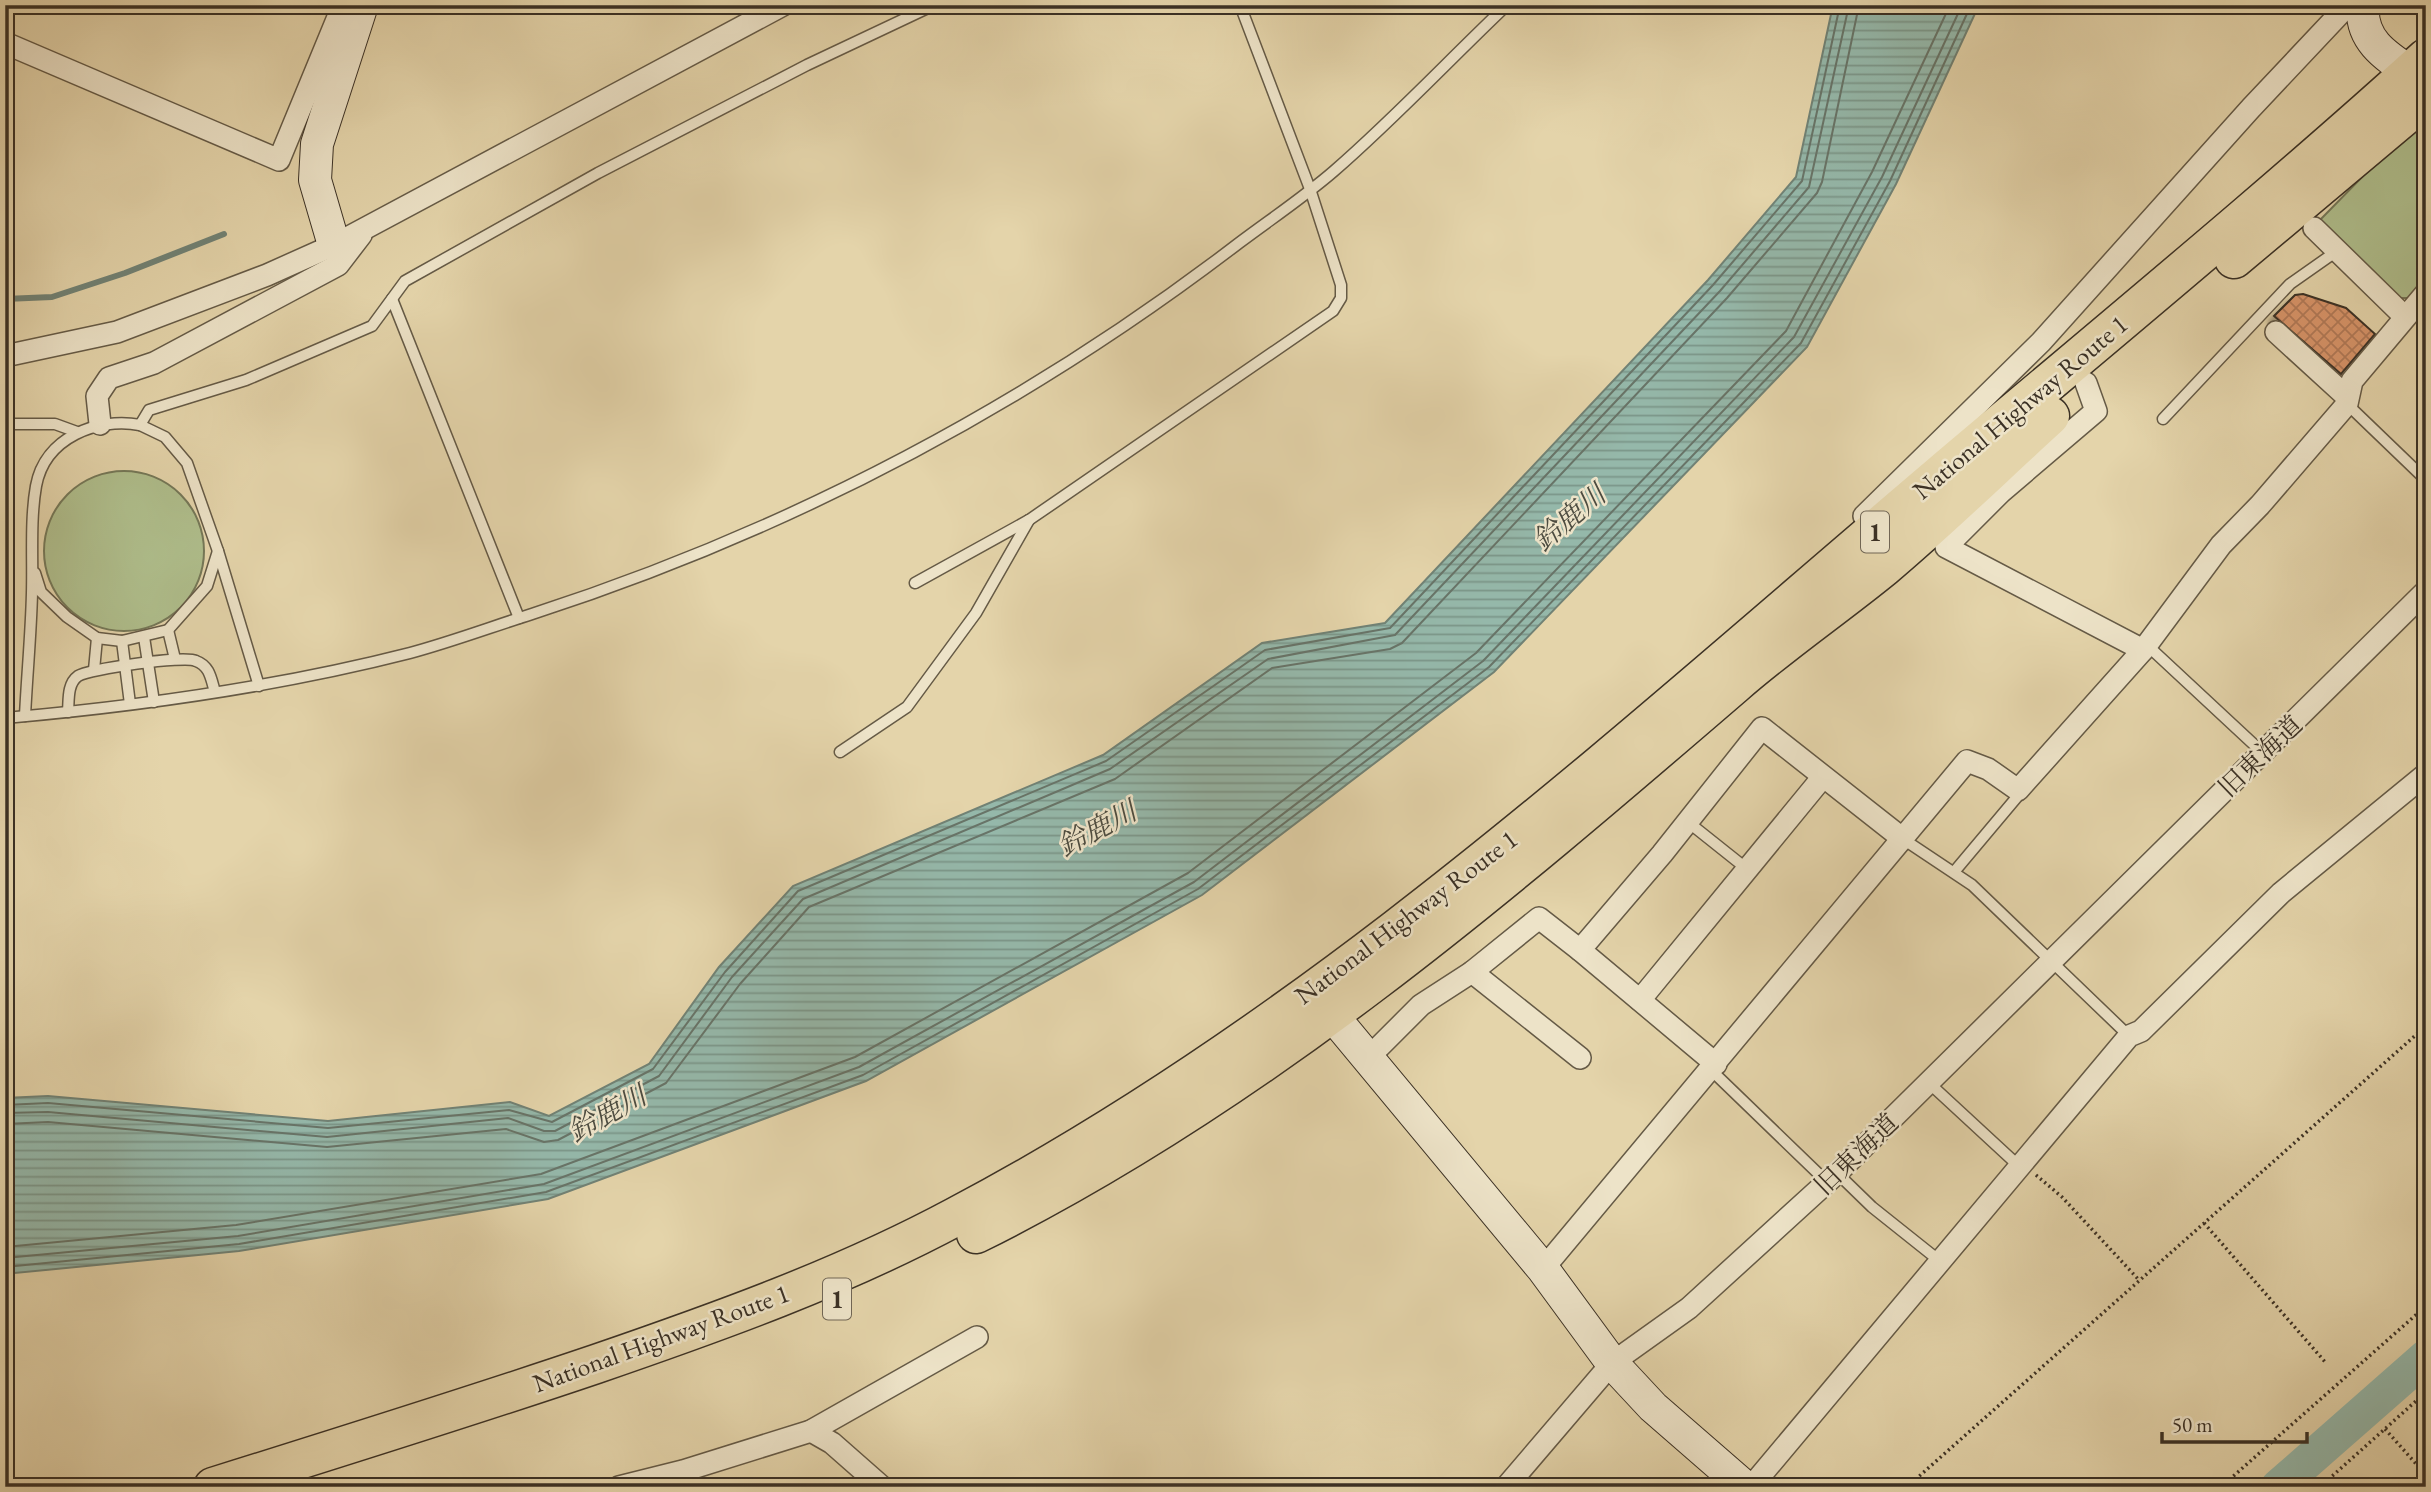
<svg xmlns="http://www.w3.org/2000/svg" width="2431" height="1492" viewBox="0 0 2431 1492" font-family="'EB Garamond','Noto Serif JP',serif">
  <defs>
    <pattern id="water-rules" width="6" height="5" patternUnits="userSpaceOnUse" patternTransform="scale(1.75)"><rect width="6" height="5" fill="#95b8aa"/><path d="M0 2.5h6" fill="none" stroke="#7b968a"/></pattern>
    <pattern id="building-cross-hatch" width="8" height="8" patternUnits="userSpaceOnUse" patternTransform="scale(1.75)"><rect width="8" height="8" fill="#d79469"/><path d="M0 0l8 8M0 8l8-8" fill="none" stroke="#b07956"/></pattern>
    <filter id="shadow"><feDropShadow dx="-6" dy="6" stdDeviation="2" flood-color="#0004"/></filter>
  </defs>
  <rect width="100%" height="100%" fill="#e4d4aa"/>
  <filter id="stains"><feTurbulence type="fractalNoise" baseFrequency=".00286" numOctaves="4"/><feColorMatrix values="0 0 0 0 .2 0 0 0 0 .09 0 0 0 0 .02 0 0 0 .5 -.17"/></filter>
  <radialGradient id="worn" r=".72"><stop offset=".6" stop-color="#630" stop-opacity="0"/><stop offset="1" stop-color="#630" stop-opacity=".3"/></radialGradient>
  <g fill="#afbe8c" stroke="#757858" stroke-width="2">
    <polygon points="2426,121 2426,283 2412,298 2396,298 2319,221 2368,171"/>
    <circle cx="124" cy="551" r="80"/>
  </g>
  <polygon fill="url(#water-rules)" stroke="#718275" stroke-width="2" points="1833,5 1979,5 1896,184 1807,347 1494,672 1202,895 866,1081 548,1199 239,1251 5,1274 5,1098 48,1096 328,1121 510,1102 549,1116 649,1064 719,967 793,886 1103,755 1262,643 1385,623 1708,280 1796,177"/>
  <g fill="none" stroke-linecap="round" stroke-linejoin="round">
    <g stroke="#687468" stroke-width="2">
      <polyline points="5,1105 48,1103 328,1128 509,1110 552,1122 653,1069 725,972 798,891 1106,761 1265,650 1390,628 1713,285 1802,181 1840,5"/>
      <polyline points="5,1113 48,1112 327,1137 508,1118 544,1131 555,1131 659,1076 732,977 803,899 1110,769 1268,659 1395,635 1720,291 1809,187 1849,5"/>
      <polyline points="5,1124 48,1122 327,1147 506,1129 544,1142 558,1140 666,1083 740,984 809,907 1115,779 1272,668 1390,649 1402,643 1727,298 1817,193 1822,182 1859,5"/>
      <polyline points="5,1247 236,1225 541,1174 855,1057 1188,873 1476,653 1786,331 1872,172 1950,5"/>
      <polyline points="5,1258 238,1236 544,1184 859,1067 1194,882 1483,661 1794,337 1882,177 1962,5"/>
      <polyline points="5,1267 239,1244 546,1192 863,1075 1198,889 1489,667 1801,343 1890,181 1971,5"/>
    </g>
    <polyline stroke="#718275" stroke-width="6" points="5,299 52,297 125,273 224,234"/>
    <polyline stroke="#95b8aa" stroke-width="35" points="2278,1487 2426,1357"/>
  </g>
  <polygon fill="url(#building-cross-hatch)" stroke="#3b3125" stroke-width="2" filter="url(#shadow)" points="2303,294 2346,308 2375,334 2341,374 2274,316 2295,295"/>
  <g fill="none" stroke-linecap="round" stroke-linejoin="round">
    <defs>
      <g id="lane">
        <polyline points="392,299 519,618"/>
        <polyline points="2347,404 2426,480"/>
        <polyline points="2163,419 2290,284 2337,251"/>
        <polyline points="5,424 55,424 77,432"/>
        <polyline points="140,425 165,437 187,463 218,551 259,686"/>
        <polyline points="35,573 41,592 67,617 97,638 122,641 168,630 207,586 218,551"/>
        <polyline points="915,583 1029,520 1333,311 1341,298 1341,285 1310,189 1240,5"/>
        <polyline points="168,630 175,659"/>
        <polyline points="144,637 154,702"/>
        <polyline points="122,641 130,704"/>
        <polyline points="2148,646 2263,753"/>
        <polyline points="94,670 97,638"/>
        <path d="M68,712C69,700 67,684 78,676C89,669 185,655 196,661C210,666 211,679 215,692"/>
        <path d="M25,716C27,675 31,634 32,593C33,558 30,520 36,486C45,437 98,417 140,425L149,410L246,380L372,326L405,281L598,173L807,65L934,5"/>
        <path d="M5,718C141,706 277,687 410,653C451,642 491,627 532,614C788,531 1025,407 1239,243C1271,219 1304,197 1334,171C1394,119 1449,60 1507,5"/>
        <polyline points="840,752 907,707 976,613 1029,520"/>
        <polyline points="1688,822 1747,869"/>
        <polyline points="1903,839 1972,885 2129,1036"/>
        <polyline points="1954,872 2017,797 2018,790"/>
        <polyline points="1711,1070 1827,1182"/>
        <polyline points="1929,1083 2021,1168"/>
        <polyline points="1837,1173 1872,1207 1941,1262"/>
      </g>
      <g id="street">
        <polyline points="5,43 279,160 343,5"/>
        <polyline points="2314,228 2404,316"/>
        <polyline points="2276,332 2346,396"/>
        <polyline points="5,356 117,332 267,275 334,245 783,5"/>
        <polyline points="2086,383 2096,411 2001,492 1946,547 2143,650 2221,545 2260,505 2347,404 2352,381 2426,293"/>
        <polyline points="100,424 97,396 109,378 154,363 338,265 361,235"/>
        <polyline points="1864,516 2041,342 2251,108 2348,5"/>
        <polyline points="1472,972 1580,1058"/>
        <polyline points="1640,1000 1822,778"/>
        <polyline points="1368,1058 1421,1005 1472,972 1539,918 1580,950"/>
        <polyline points="1716,1064 1580,950 1662,854 1762,728 1903,839"/>
        <polyline points="1543,1269 1967,761 1988,769 2018,790 2143,650"/>
        <polyline points="811,1431 832,1443 882,1487"/>
        <polyline points="619,1487 683,1471 811,1431 977,1337"/>
        <polyline points="1506,1487 1612,1363 1689,1308 1837,1173 2426,591"/>
        <polyline points="1751,1487 2129,1036 2141,1031 2281,893 2426,774"/>
      </g>
      <g id="secondary">
        <path d="M2363,5C2360,39 2384,55 2410,72"/>
        <polyline points="334,245 315,180 317,144 362,5"/>
        <polyline points="1317,997 1543,1269 1612,1363 1653,1407 1745,1487"/>
      </g>
      <g id="highway">
        <polyline points="2234,259 2426,98"/>
        <path d="M976,1234C1258,1094 1497,889 1734,685C1782,643 1835,607 1884,567C1941,519 1995,466 2050,416"/>
        <path d="M213,1487C341,1447 469,1407 596,1364C718,1322 841,1278 955,1217C1320,1025 1626,741 1937,477C2101,338 2267,202 2426,58"/>
      </g>
    </defs>
    <use href="#lane" stroke="#655a46" stroke-width="13"/>
    <use href="#street" stroke="#655a46" stroke-width="24"/>
    <use href="#secondary" stroke="#3b3125" stroke-width="34"/>
    <use href="#highway" stroke="#3b3125" stroke-width="41"/>
    <g stroke="#3b3125" stroke-width="3.5" stroke-dasharray="2 3.5" stroke-linecap="butt">
      <polyline points="2036,1175 2062,1197 2139,1280"/>
      <polyline points="2204,1223 2326,1363"/>
      <polyline points="2385,1429 2426,1475"/>
      <polyline points="1907,1487 2426,1026"/>
      <polyline points="2221,1487 2426,1306"/>
      <polyline points="2320,1487 2426,1392"/>
    </g>
    <use href="#lane" stroke="#ede3c8" stroke-width="10"/>
    <use href="#street" stroke="#ede3c8" stroke-width="21"/>
    <use href="#secondary" stroke="#ede3c8" stroke-width="32"/>
    <use href="#highway" stroke="#e4d4aa" stroke-width="38"/>
  </g>
  <g text-anchor="middle" dominant-baseline="central" stroke-width="5" stroke-linejoin="round" paint-order="stroke">
    <g fill="#ede3c8" stroke="#706656" stroke-width="2">
      <rect x="1861" y="511.5" width="28" height="41" rx="5"/>
      <rect x="823" y="1278.5" width="28" height="41" rx="5"/>
    </g>
    <g font-size="24" font-weight="bold" fill="#3b3125">
      <text x="1875" y="532">1</text>
      <text x="837" y="1299">1</text>
    </g>
    <g font-size="26" fill="#3b3125" stroke="#ede3c8">
      <text transform="translate(2020 407) rotate(-40)">National Highway Route 1</text>
      <text transform="translate(2260 756) rotate(-44)">旧東海道</text>
      <text transform="translate(1406 917) rotate(-37)">National Highway Route 1</text>
      <text transform="translate(1856 1154) rotate(-44)">旧東海道</text>
      <text transform="translate(661 1338) rotate(-20)">National Highway Route 1</text>
    </g>
    <g font-size="28" font-style="italic" fill="#4d4c40" stroke="#ede3c8">
      <text transform="translate(1569 517) rotate(-40)">鈴鹿川</text>
      <text transform="translate(1097 828) rotate(-28)">鈴鹿川</text>
      <text transform="translate(607 1113) rotate(-29)">鈴鹿川</text>
    </g>
  </g>
  <rect width="2431" height="1492" fill="none" stroke="#e4d4aa" stroke-width="28"/>
  <rect x="7" y="7" width="2417" height="1478" fill="none" stroke="#3b3125" stroke-width="3.5"/>
  <rect x="14" y="14" width="2403" height="1464" fill="none" stroke="#3b3125" stroke-width="2"/>
  <path d="M2162 1432v10h145v-10" fill="none" stroke="#3b3125" stroke-width="3.5"/>
  <text x="2172" y="1432" font-size="21" fill="#3b3125" stroke="#ede3c8" stroke-width="5" paint-order="stroke">50 m</text>
  <rect width="100%" height="100%" filter="url(#stains)"/>
  <rect width="100%" height="100%" fill="url(#worn)"/>
</svg>
